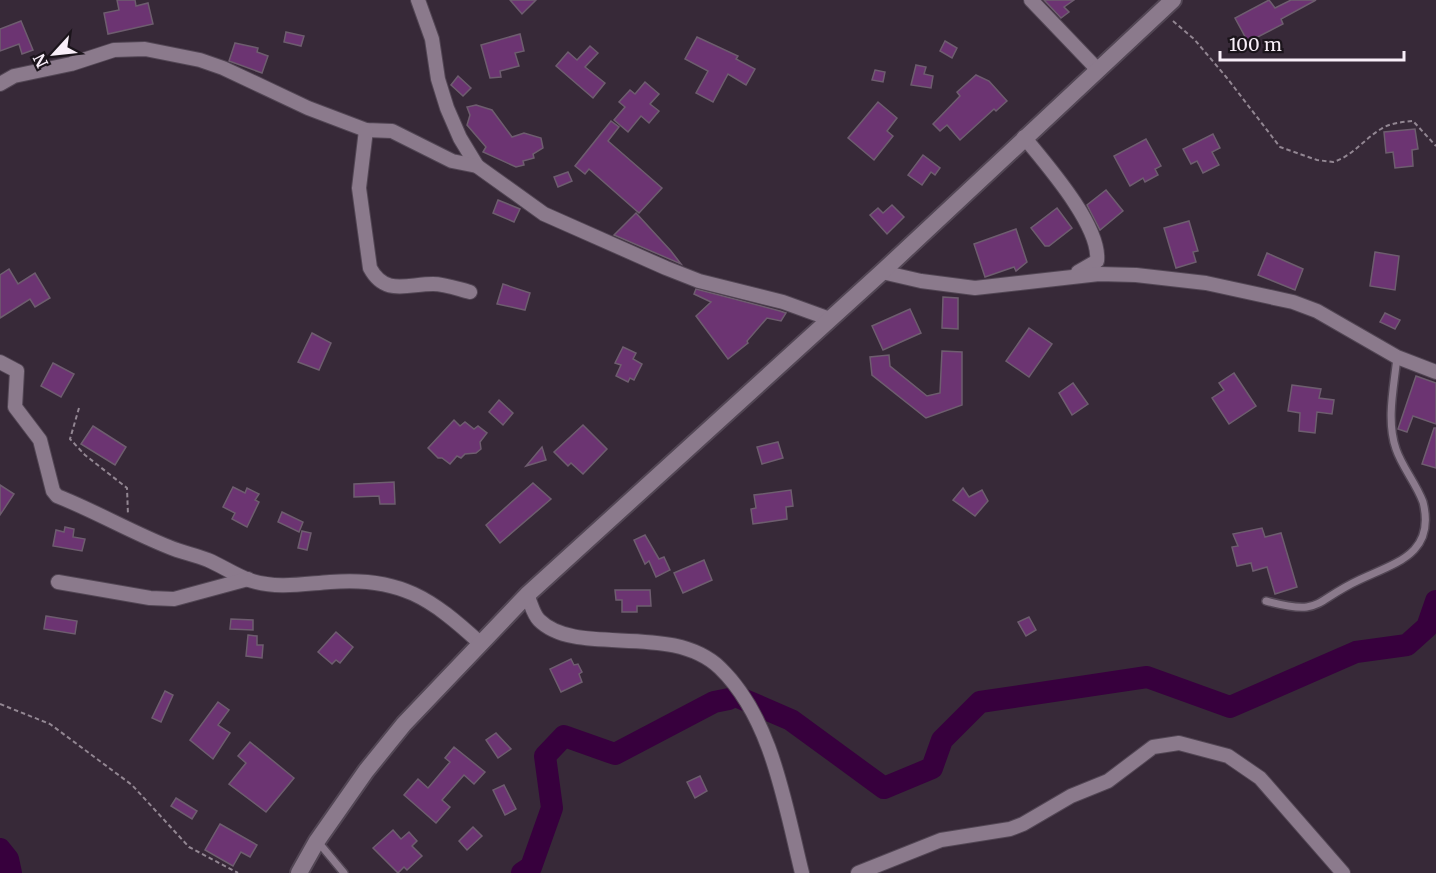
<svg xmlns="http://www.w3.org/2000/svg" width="1436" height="873" viewBox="0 0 1436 873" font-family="Merriweather,serif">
  <rect width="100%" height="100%" fill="#372938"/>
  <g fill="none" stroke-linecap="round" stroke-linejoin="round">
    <g stroke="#37003d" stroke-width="22">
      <polyline points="740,698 791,720 884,788 932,768 942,740 980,702 1147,677 1230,707 1356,652 1407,645 1427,627 1436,601"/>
      <polyline points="0,849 8,859 11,873"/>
      <polyline points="522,873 531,867 552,808 545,756 564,736 615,754 714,702 729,699"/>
    </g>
  </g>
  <g fill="#6c3472" stroke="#6e5d6f" stroke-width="1.5">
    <polygon points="117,0 135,0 136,6 148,3 153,24 108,34 104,13 119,10"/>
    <polygon points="510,0 536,0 522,14"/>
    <polygon points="1044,0 1074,0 1064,7 1069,12 1061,18"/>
    <polygon points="1269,0 1275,8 1291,0 1316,0 1281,19 1283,24 1248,42 1235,18"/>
    <polygon points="21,21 33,50 22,54 19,44 0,51 0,29"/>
    <polygon points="286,32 304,36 301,46 284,42"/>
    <polygon points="520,34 524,51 515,53 519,66 500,71 501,77 490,78 481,45"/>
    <polygon points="697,37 738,56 736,59 755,69 746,85 728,74 713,102 696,93 708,71 685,59"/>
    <polygon points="945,41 957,48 952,58 940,51"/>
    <polygon points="235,43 258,48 257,52 268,56 262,73 229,61"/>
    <polygon points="590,46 598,53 585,67 605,83 593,98 556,66 568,52 577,60"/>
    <polygon points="916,65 926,67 924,74 933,76 931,88 911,85"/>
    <polygon points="875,70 885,72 883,82 872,80"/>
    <polygon points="976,75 989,81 1007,101 996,111 994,109 960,140 947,125 940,131 933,124 960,96 957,92"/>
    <polygon points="458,76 471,88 463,96 451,85"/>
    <polygon points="645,82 659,94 650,104 659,111 649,123 641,116 628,132 614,120 625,107 619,102 630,90 635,94"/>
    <polygon points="878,102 897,118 887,131 893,136 874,160 848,138"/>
    <polygon points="476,105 492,110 512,137 524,133 541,138 543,148 533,154 534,158 523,161 524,165 516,167 483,152 486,147 467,125 470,115 467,107"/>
    <polygon points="611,121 619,127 608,141 662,188 639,213 589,169 585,174 575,166"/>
    <polygon points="1415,129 1418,149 1412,150 1413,166 1395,168 1393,152 1386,153 1384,132"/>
    <polygon points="1213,134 1220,148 1212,152 1219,165 1203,173 1197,161 1191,164 1183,149"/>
    <polygon points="1146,139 1161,166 1155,169 1158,175 1145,182 1143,178 1130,186 1114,156"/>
    <polygon points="923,155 940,168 935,175 931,172 922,185 908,175"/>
    <polygon points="568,172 572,181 558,187 554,177"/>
    <polygon points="1106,190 1123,211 1100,230 1087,205"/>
    <polygon points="498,200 520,209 514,222 493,213"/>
    <polygon points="892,205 904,217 887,234 870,215 878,208 883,213"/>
    <polygon points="1057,208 1072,228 1049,246 1045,246 1031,228"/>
    <polygon points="636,213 671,251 681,264 614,235"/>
    <polygon points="1189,221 1198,251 1193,252 1196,262 1176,268 1164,228"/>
    <polygon points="1016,229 1027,262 1016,271 1014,267 985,277 974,244"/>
    <polygon points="1375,252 1399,256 1395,290 1370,286"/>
    <polygon points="1267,253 1303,269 1295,290 1258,275"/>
    <polygon points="9,269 18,284 35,273 50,298 35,307 30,299 0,318 0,275"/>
    <polygon points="503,284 530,293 525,310 497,304"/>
    <polygon points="696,289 780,311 786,313 781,321 767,318 747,341 748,343 728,359 696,316 711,302 694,294"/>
    <polygon points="943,297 958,298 958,329 942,328"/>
    <polygon points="910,309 921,333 883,350 872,326"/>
    <polygon points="1385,313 1400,320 1395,329 1380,322"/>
    <polygon points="1029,328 1052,344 1029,377 1006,361"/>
    <polygon points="312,333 331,343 319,370 298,362"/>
    <polygon points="623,347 636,353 633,359 642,364 634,380 630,378 628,382 616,376 621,365 615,363"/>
    <polygon points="942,351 962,352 962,405 926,418 872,375 870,357 889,355 890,366 927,396 940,393"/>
    <polygon points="53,363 74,374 61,397 41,386"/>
    <polygon points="1234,373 1256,406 1229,424 1212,398 1224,390 1219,383"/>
    <polygon points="1416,376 1436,383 1436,424 1413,416 1407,432 1398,429"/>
    <polygon points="1073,383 1088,404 1072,415 1059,393"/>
    <polygon points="1292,385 1321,389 1319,398 1334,400 1332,414 1317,412 1315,433 1299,431 1300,413 1288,411"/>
    <polygon points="499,400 513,413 503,425 489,412"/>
    <polygon points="454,420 460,426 465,422 474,429 478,426 487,433 480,442 481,449 476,453 465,454 461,458 457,456 450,464 442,458 438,458 428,448"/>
    <polygon points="583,425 607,449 583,474 571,463 568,466 554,452"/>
    <polygon points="93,426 126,447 115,465 81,444"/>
    <polygon points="1434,428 1436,428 1436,468 1422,464"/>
    <polygon points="778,442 783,458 762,464 757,447"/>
    <polygon points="542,447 546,460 526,466"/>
    <polygon points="394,482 395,504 380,504 379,496 354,497 354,484"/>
    <polygon points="533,483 551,499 500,543 486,525"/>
    <polygon points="0,485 14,494 0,515"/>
    <polygon points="233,487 245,493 247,488 259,494 255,500 259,502 247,527 232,519 235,513 223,507"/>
    <polygon points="963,488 969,497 982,490 988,501 975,516 953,500"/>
    <polygon points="791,490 793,506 786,507 787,519 753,524 751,509 756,508 754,495"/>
    <polygon points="282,512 303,522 299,532 278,522"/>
    <polygon points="65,527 74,529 73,537 85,539 82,551 53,546 56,530 64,532"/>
    <polygon points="1262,528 1265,537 1281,533 1297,587 1275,594 1267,567 1253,571 1251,563 1237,566 1232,547 1238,546 1233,534"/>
    <polygon points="302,531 311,533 307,550 298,548"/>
    <polygon points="645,535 659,559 664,557 670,570 656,577 649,561 645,564 634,540"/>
    <polygon points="704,560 712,580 683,593 674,573"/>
    <polygon points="615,590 650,590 651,606 637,606 637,612 622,612 622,600 616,600"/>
    <polygon points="46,616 77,621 75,634 44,629"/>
    <polygon points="1029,617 1036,630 1026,636 1018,622"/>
    <polygon points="231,619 253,620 253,630 230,629"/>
    <polygon points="336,632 353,647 340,663 336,660 332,664 318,652"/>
    <polygon points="248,635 257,636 257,645 263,645 262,658 246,656"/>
    <polygon points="571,659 574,665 578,664 582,672 579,674 582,682 561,692 550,669"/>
    <polygon points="165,691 173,695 161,722 152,718"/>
    <polygon points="218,702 229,710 218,725 230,733 213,759 190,740"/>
    <polygon points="496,733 511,749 498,758 486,740"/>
    <polygon points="250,742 294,778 266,812 229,784 246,763 238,756"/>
    <polygon points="454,747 485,772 474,784 464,775 442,800 450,807 436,823 404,795 418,779 428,788 450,762 445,758"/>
    <polygon points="700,776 707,791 695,798 687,782"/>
    <polygon points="504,785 516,809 505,815 493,790"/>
    <polygon points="176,798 197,811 192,819 171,806"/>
    <polygon points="220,824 257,845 250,857 241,852 233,866 205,850"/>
    <polygon points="473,827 482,836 467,850 459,841"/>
    <polygon points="393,830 401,839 409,832 417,841 412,846 422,856 407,870 404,867 398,873 373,848"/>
  </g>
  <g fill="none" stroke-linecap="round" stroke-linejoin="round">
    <defs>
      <g id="service">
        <path d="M1266,601C1323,616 1312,602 1359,580C1395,563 1436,554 1423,502C1416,483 1402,467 1396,449C1386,420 1394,387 1397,357"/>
        <polyline points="319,843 344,873"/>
      </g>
      <g id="minor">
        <polyline points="418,0 432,39 438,79 447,108 460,138 477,166"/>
        <polyline points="1031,0 1098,70"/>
        <polyline points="0,84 14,76 71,64 114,50 145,49 200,60 223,68 308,108 366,130 392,131 452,161 477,166 544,214 666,268 699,281 783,302 830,319"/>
        <path d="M366,130L359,188L370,268C385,296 407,284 433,284C445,284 458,289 470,292"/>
        <path d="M1024,137C1046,164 1101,226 1097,261L1078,272"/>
        <polyline points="882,272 921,281 975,288 1099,274 1136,275 1206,283 1293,302 1317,311 1397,357 1436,372"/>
        <path d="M0,362L17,371L15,407L40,440L53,491L57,496C95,511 131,532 169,547C181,552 195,555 208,560C222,566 235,575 249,580C277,589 302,584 330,582C400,576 432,599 480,643"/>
        <polyline points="58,582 150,598 174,599 248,579"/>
        <path d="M527,595C531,603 533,614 539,620C577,658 671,621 720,668C772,718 785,805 802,873"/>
        <polyline points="858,873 941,840 1010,829 1023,824 1071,796 1108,781 1153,747 1179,743 1228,756 1260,778 1343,873"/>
      </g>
      <polyline id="secondary" points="299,873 317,841 366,771 404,724 527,595 882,272 1173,0"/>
    </defs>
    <use href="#service" stroke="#524654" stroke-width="10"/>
    <use href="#minor" stroke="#524654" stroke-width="16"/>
    <use href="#secondary" stroke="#524654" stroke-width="20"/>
    <g stroke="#928692" stroke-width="2" stroke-dasharray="4.5 3" stroke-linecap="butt">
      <path d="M1173,21L1194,39L1227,78L1280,147L1317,160L1333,162C1353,156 1364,139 1381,129C1390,123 1402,122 1413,121L1436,146"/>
      <polyline points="79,408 70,439 85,455 127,488 128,515"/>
      <polyline points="0,704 50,724 132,785 189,847 238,873"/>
    </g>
    <use href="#service" stroke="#8b7a8c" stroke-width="7"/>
    <use href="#minor" stroke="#8b7a8c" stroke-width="14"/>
    <use href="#secondary" stroke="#8b7a8c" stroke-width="16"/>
  </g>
  <g transform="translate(54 54) rotate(243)" stroke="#1b141b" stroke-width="4.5" paint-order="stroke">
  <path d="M0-4.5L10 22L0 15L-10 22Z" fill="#f8eef8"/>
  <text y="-9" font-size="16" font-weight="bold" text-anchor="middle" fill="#f8eef8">N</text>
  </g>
  <path d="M1220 51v9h184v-9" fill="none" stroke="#f8eef8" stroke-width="3"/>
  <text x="1229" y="51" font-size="18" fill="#f8eef8" stroke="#1b141b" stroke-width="4.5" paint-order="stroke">100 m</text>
</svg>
